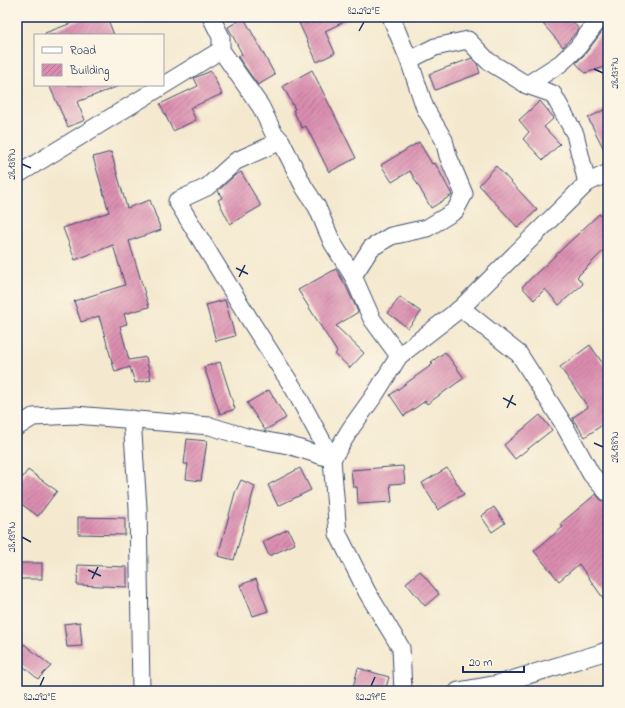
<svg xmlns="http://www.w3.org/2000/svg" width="625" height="708" viewBox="0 0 625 708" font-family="'Indie Flower',sans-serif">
  <defs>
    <pattern id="building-hatch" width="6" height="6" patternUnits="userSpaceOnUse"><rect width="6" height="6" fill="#da8caf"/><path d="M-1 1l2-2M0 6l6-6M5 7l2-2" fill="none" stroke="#b07392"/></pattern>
  </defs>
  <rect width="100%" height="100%" fill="#fcf5e5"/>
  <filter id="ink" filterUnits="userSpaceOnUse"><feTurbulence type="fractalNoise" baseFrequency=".025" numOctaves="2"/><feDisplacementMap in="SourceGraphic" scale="8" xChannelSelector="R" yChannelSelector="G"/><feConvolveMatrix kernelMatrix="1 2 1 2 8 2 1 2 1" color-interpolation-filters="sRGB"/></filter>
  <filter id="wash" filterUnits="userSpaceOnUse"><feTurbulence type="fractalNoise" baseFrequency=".012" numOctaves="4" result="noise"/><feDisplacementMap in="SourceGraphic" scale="16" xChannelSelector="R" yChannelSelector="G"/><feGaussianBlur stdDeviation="0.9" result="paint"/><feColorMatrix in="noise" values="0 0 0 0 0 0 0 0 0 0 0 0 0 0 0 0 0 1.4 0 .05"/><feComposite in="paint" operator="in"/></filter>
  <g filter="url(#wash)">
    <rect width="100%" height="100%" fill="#f4e9cf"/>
    <g id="blocks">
      <g fill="url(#building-hatch)">
        <polygon points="88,17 107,17 114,35 45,35 45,33"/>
        <polygon points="313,17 354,17 325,31 335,53 317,62 299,23"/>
        <polygon points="537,17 568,17 579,29 563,47"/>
        <polygon points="244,18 275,75 258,85 238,57 242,54 228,27"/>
        <polygon points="608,24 608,66 585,73 576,63 585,54"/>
        <polygon points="472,58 477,64 480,73 435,90 429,74"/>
        <polygon points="312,70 356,158 329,172 306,126 302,128 293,110 295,109 283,86"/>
        <polygon points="211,71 222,94 190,108 196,120 173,131 160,104 198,86 194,78"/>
        <polygon points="49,85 119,85 119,86 77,102 85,120 68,127"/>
        <polygon points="540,101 554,118 544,127 560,144 543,160 523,139 529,132 519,120"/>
        <polygon points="608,108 608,157 588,118"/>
        <polygon points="419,142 432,164 435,163 452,195 431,208 410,171 392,182 381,165"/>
        <polygon points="111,152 127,208 150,200 161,230 129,241 149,307 124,314 127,324 120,326 129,360 146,357 151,380 135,383 130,367 115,372 99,316 81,322 74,301 125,285 113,245 75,260 63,228 109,212 93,157"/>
        <polygon points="496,166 537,210 518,228 479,185"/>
        <polygon points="241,172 261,206 230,224 218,200 222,198 218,191 234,176"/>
        <polygon points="599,214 608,222 608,246 577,277 583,284 559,305 545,289 534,300 522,287"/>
        <polygon points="336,269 346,286 358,312 336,326 364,353 350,368 335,354 337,352 298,290"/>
        <polygon points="400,297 421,312 408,328 388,313"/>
        <polygon points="225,300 235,336 216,341 206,305"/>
        <polygon points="590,345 608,371 608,421 585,437 572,418 588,407 560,367"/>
        <polygon points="445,352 464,378 427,404 425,401 404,416 390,395 433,364 431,362"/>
        <polygon points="220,362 235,409 220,414 204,367"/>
        <polygon points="269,390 286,418 265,430 247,403"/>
        <polygon points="540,415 552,430 515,459 504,445"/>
        <polygon points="187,439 207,441 201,481 186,479 188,464 184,464"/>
        <polygon points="403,466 405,483 390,484 392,502 358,504 357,487 353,487 351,470"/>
        <polygon points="300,468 311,490 278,506 268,485"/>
        <polygon points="447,468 464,494 438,510 422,483"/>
        <polygon points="28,470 57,491 38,516 17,501 17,485"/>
        <polygon points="241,480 255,486 234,560 218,556 235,493"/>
        <polygon points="596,494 601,500 608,503 608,605 579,564 559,581 534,551 563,527 560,524"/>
        <polygon points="494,507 505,523 492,532 481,516"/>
        <polygon points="78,517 125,518 125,535 78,534"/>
        <polygon points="288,529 295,544 269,556 263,542"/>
        <rect x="18" y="563" width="24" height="16"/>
        <polygon points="78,565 127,567 127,587 77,585"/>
        <polygon points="420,571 439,594 425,606 406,583"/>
        <polygon points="256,579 268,611 253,616 240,585"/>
        <polygon points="80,622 82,646 67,647 64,624"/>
        <polygon points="24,644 51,666 38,679 17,661 17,654"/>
        <polygon points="358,668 389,677 385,691 368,691 353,687"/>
      </g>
    </g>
  </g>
  <g filter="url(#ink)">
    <use href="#blocks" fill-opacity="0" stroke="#3c4b6f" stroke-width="1"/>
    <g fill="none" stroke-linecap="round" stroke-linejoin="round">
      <defs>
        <g id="minor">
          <polyline points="211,17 221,37 221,50 261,107 273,132 281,141 304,187 317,207 332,242 353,276 372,319 399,356"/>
          <polyline points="409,60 435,47 468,40 488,61 527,85 553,94 575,134 587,183"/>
          <polyline points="527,85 561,63 577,48 601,17"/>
          <polyline points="281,141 236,161 207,187 177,201 253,325 294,389 332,459"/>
          <polyline points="17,175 221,50"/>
          <polyline points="353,276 371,248 391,236 427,228 455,211 464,194 448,156 444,140 425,108 409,60 391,17"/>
          <polyline points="461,308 519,354 563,423 591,474 608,493"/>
          <polyline points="132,419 138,508 141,691"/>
          <polyline points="17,427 33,417 75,415 210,426 246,437 288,445 332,459"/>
          <polyline points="403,691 401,648 367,592 338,534 332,459 351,428 376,393 399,356 461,308 587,183 608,173"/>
          <polyline points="458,691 498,684 601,653 608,650"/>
        </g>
      </defs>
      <use href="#minor" stroke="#3c4b6f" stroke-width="19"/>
      <use href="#minor" stroke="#fff" stroke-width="17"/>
    </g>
  </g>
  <path fill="none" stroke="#1b2f5e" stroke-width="1.5" d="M359,31L364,22M594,69L603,73M22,164L31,168M236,268L248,274M239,277L245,265M503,398L516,405M507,408L513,395M594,443L603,447M22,537L31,542M88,570L101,576M92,579L98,567M40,686L44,677M371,686L375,677"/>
  <rect width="625" height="708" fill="none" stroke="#fcf5e5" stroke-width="44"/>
  <rect x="34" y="34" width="130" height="52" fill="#fcf5e5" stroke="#a2a6af"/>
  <rect x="42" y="47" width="20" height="6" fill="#ffffff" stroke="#a2a6af"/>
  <text x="70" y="54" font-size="12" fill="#1b2f5e">Road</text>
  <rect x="42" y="64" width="20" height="12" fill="url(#building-hatch)" stroke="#a2a6af"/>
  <text x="70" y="74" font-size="12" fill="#1b2f5e">Building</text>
  <path d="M463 666v6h61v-6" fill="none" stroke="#1b2f5e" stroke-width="2"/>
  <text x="469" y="666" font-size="12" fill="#1b2f5e" stroke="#fcf5e5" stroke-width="3" paint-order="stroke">20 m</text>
  <rect x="22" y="22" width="581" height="664" fill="none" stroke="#1b2f5e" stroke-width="1.5"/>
  <g font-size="10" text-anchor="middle" fill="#1b2f5e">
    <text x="364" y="14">82.292°E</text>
    <text transform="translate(614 73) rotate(-90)" y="4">28.137°N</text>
    <text transform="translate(11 164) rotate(-90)" y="4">28.138°N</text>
    <text transform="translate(614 447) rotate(-90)" y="4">28.138°N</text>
    <text transform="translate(11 537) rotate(-90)" y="4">28.139°N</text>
    <text x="40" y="700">82.292°E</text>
    <text x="371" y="700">82.291°E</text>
  </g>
</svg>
